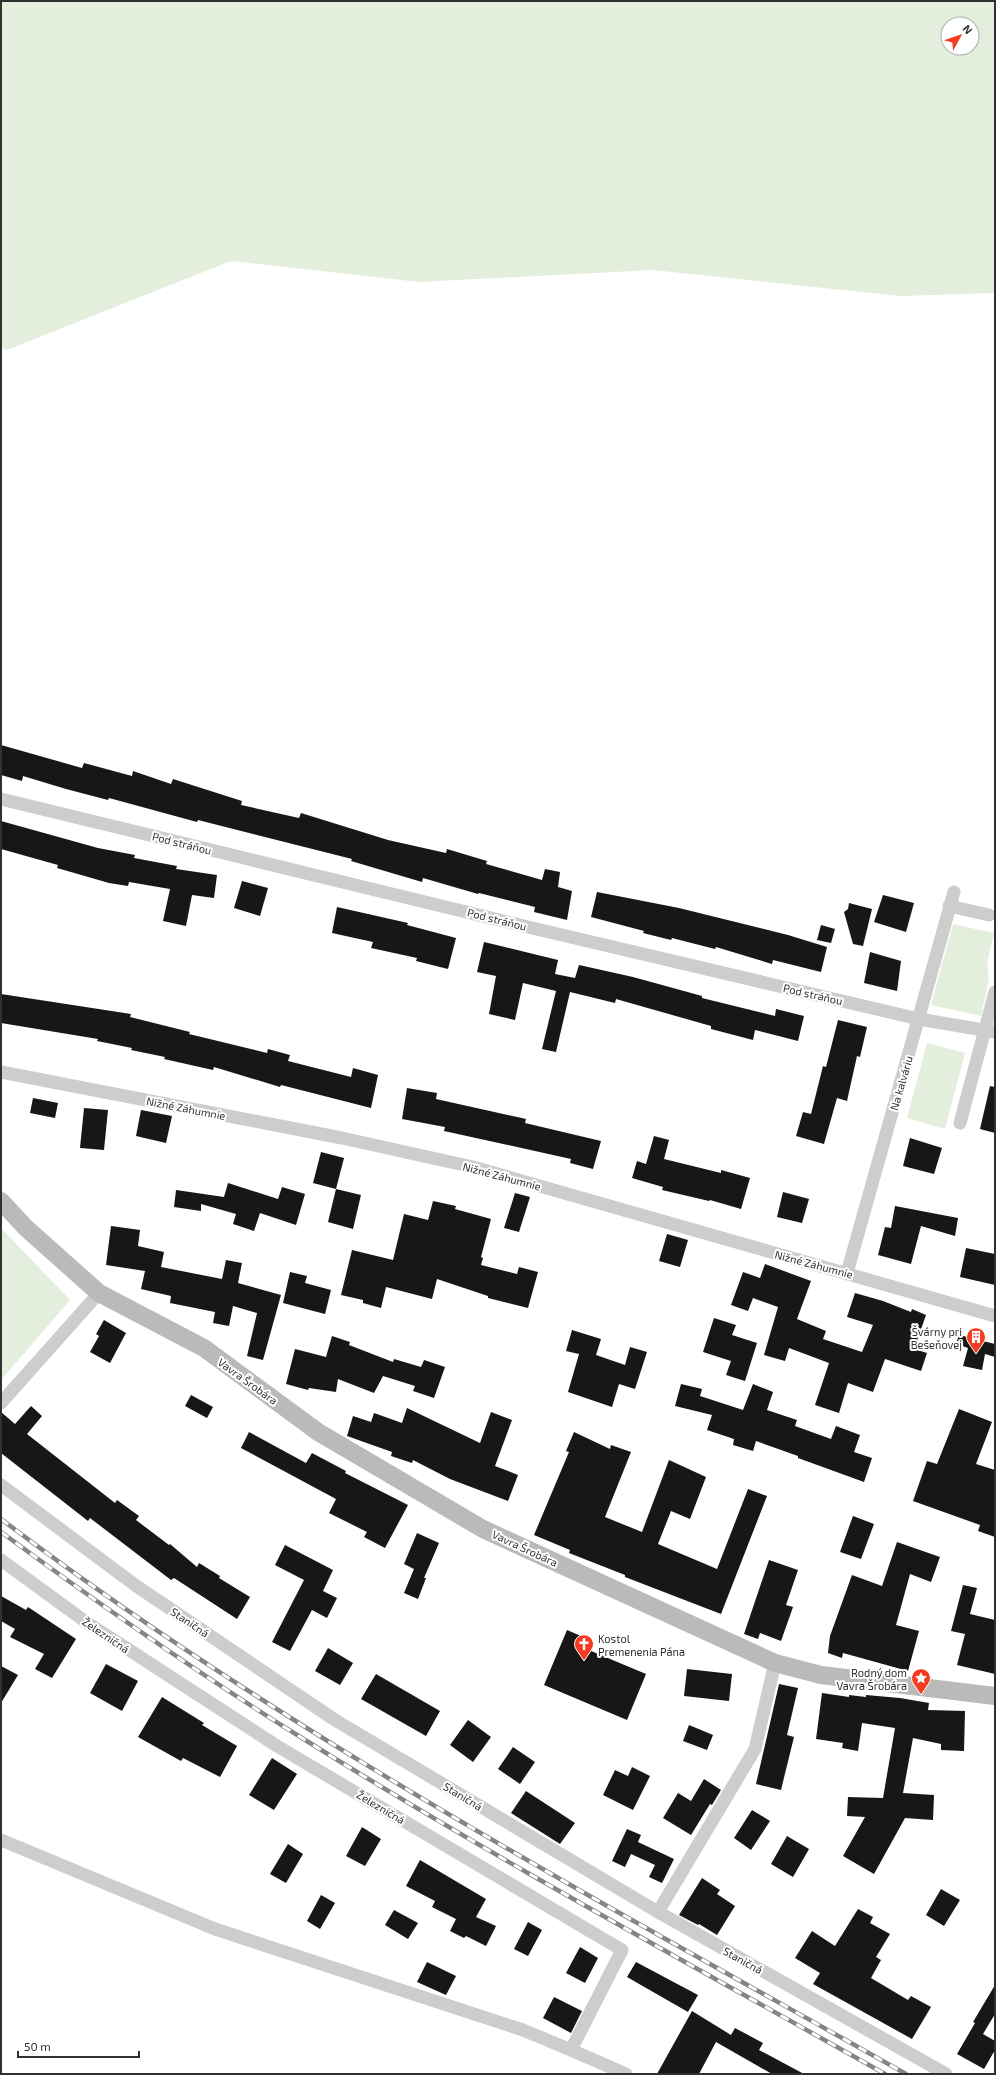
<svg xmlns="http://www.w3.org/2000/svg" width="996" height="2075" viewBox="0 0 996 2075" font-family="'Exo 2',sans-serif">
  <rect width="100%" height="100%" fill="#fff"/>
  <g fill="#e3eedd" fill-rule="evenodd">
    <path d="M1,1H995V293L900,296L653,270L419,282L231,261L7,350L1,348ZM948,24H972V48H948Z"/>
    <polygon points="953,924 994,933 987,964 989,979 981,1016 931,1005"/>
    <polygon points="927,1043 965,1053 945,1129 907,1118"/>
    <polygon points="1,1228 70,1300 1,1380"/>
  </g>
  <g fill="#171717">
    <polygon points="1,745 82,768 84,763 132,776 133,771 171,784 173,779 242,801 241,805 299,818 301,813 388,840 446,853 447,849 487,861 486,864 542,880 545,869 560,872 558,887 572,891 567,920 534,912 535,907 479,893 478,894 423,878 422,882 351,861 352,859 198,820 197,822 109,798 108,800 66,789 23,776 22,781 1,775"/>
    <polygon points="1,821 98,848 135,855 134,858 177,866 176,869 217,875 214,898 192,895 186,926 163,921 170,889 129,882 128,886 109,883 57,868 58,865 1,849"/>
    <polygon points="242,881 268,888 260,916 234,908"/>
    <polygon points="597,892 679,908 788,935 827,947 821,972 773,960 772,964 716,947 715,949 672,938 671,940 643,933 644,931 591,917"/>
    <polygon points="883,895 914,903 906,932 874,922"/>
    <polygon points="849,903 872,909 863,946 853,944 844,912 848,909"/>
    <polygon points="337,907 408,923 407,925 456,938 448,969 416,961 417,958 371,948 373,942 332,933"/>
    <polygon points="821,925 835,929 831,943 817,940"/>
    <polygon points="484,942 558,960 555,974 575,978 579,965 633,977 702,996 702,998 775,1016 776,1009 804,1016 798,1041 755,1030 753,1040 711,1029 711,1026 616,999 615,1003 570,992 556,1052 542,1049 556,991 523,983 515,1020 489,1014 496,976 477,972"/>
    <polygon points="870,952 901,961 897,991 864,983"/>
    <polygon points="1,994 131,1014 130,1017 190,1032 189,1034 267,1053 268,1049 290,1055 288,1061 351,1077 353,1068 378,1075 371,1108 281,1085 280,1087 214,1067 213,1070 164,1059 165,1057 131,1050 132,1048 97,1041 98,1039 1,1023"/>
    <polygon points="838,1020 867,1027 860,1057 857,1056 847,1101 837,1098 824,1144 796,1136 803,1112 811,1114 823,1066 826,1067"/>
    <polygon points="990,1086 995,1087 995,1133 980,1129"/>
    <polygon points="407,1088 437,1093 436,1099 526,1119 525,1123 601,1141 593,1169 570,1163 571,1159 444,1131 445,1127 402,1119"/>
    <polygon points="33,1098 58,1103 55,1118 30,1113"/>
    <polygon points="84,1108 108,1110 104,1150 80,1148"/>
    <polygon points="141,1110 172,1116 166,1143 136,1136"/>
    <polygon points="654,1136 669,1140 664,1159 721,1173 721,1170 750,1178 741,1209 710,1200 709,1201 662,1190 663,1187 632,1178 637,1161 646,1164"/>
    <polygon points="910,1138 942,1148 934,1174 903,1166"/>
    <polygon points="321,1152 344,1158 336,1189 313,1183"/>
    <polygon points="228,1183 278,1199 282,1187 305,1194 296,1225 260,1213 254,1231 233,1224 236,1214 201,1204 201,1211 174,1207 176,1190 224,1197"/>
    <polygon points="336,1189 361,1195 353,1229 328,1222"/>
    <polygon points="783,1192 809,1199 802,1223 777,1217"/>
    <polygon points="515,1193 530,1197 519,1232 504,1228"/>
    <polygon points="433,1201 456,1206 455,1209 491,1219 481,1257 483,1258 481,1265 517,1274 519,1267 538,1272 528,1308 488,1298 488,1296 437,1279 432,1299 386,1287 381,1308 363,1303 363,1300 341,1295 352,1250 393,1260 404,1214 428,1220"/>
    <polygon points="895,1206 958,1218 955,1236 921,1226 911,1264 878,1255 885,1227 891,1228"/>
    <polygon points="111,1226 140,1230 138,1246 164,1252 161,1267 222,1279 226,1260 242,1263 238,1283 281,1295 263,1360 247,1356 257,1313 233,1306 229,1326 213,1323 215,1312 170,1303 171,1296 141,1289 145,1271 106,1265"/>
    <polygon points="667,1234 688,1240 680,1267 659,1261"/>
    <polygon points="966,1248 995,1254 995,1285 960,1277"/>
    <polygon points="765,1264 811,1281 797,1319 826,1331 823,1339 862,1352 873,1325 847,1317 855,1293 883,1301 911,1312 912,1309 926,1315 914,1349 927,1353 921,1371 885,1359 873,1392 848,1383 839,1413 815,1405 829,1363 789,1348 785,1361 764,1355 778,1307 753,1298 748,1311 731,1305 743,1272 760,1278"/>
    <polygon points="290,1272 307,1276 305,1283 331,1290 325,1314 283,1303"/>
    <polygon points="714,1318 736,1325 732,1335 757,1343 745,1381 726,1375 731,1361 703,1352"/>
    <polygon points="104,1320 126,1333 110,1363 90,1352 99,1336 96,1334"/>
    <polygon points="572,1330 601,1339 596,1355 625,1365 630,1347 647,1352 635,1389 619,1384 612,1407 568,1392 579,1354 566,1351"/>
    <polygon points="959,1335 995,1344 995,1357 985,1354 982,1370 963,1366 968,1348 956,1344"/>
    <polygon points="332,1336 350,1342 349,1345 393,1362 394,1359 421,1367 424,1360 445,1367 434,1398 413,1391 415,1386 383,1376 374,1393 338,1379 336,1392 309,1388 308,1390 286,1384 295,1349 326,1357"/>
    <polygon points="681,1384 702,1389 700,1396 743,1410 753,1384 773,1392 767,1410 797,1420 795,1426 831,1439 836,1426 860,1435 854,1452 872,1458 864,1482 798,1458 798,1456 756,1441 753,1451 733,1445 734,1439 707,1430 712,1415 675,1406"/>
    <polygon points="191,1395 213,1407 207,1418 185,1406"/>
    <polygon points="31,1406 42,1416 27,1434 115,1503 117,1500 139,1516 136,1520 169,1545 170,1544 197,1567 199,1563 220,1576 219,1578 250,1597 237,1619 174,1578 171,1580 90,1518 88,1521 1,1453 1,1412 15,1424"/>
    <polygon points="407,1408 480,1443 491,1412 512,1420 495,1466 518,1475 508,1501 450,1479 413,1460 412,1463 391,1456 392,1452 347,1436 353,1416 371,1422 374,1413 402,1423"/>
    <polygon points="959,1409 992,1422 976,1464 995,1470 995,1537 978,1531 980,1525 913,1501 927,1461 937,1464"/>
    <polygon points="249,1432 306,1463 312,1453 346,1471 345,1473 408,1505 385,1548 364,1537 367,1532 329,1513 336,1499 241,1448"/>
    <polygon points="574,1432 610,1449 611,1445 631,1452 605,1517 642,1532 669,1460 706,1477 690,1519 671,1511 658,1544 717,1569 748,1489 767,1496 721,1614 625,1577 625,1575 569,1553 570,1550 534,1535 569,1452 566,1451"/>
    <polygon points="853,1516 874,1524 861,1559 840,1552"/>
    <polygon points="417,1533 439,1543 424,1578 426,1578 418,1599 404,1593 414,1569 404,1564"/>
    <polygon points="897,1542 940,1557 931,1582 910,1574 896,1625 919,1631 908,1671 843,1653 842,1658 828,1653 830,1636 852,1575 882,1586"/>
    <polygon points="285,1545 333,1570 323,1591 337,1598 327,1618 312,1610 290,1651 272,1642 304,1580 275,1565"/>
    <polygon points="769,1560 798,1570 786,1605 793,1607 781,1641 760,1633 758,1639 744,1634"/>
    <polygon points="963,1585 977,1588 970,1614 995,1620 995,1674 957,1665 965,1634 951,1631"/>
    <polygon points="1,1596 26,1610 28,1607 76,1639 52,1678 35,1669 44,1654 10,1637 15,1629 1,1621"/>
    <polygon points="567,1630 588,1639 584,1648 646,1674 627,1720 544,1685"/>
    <polygon points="328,1648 353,1663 340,1685 315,1671"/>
    <polygon points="106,1664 138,1681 122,1711 90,1693"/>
    <polygon points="1,1666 18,1675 1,1703"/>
    <polygon points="687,1669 732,1674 729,1701 684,1696"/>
    <polygon points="376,1674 440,1711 426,1736 361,1699"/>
    <polygon points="779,1684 798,1688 787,1735 794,1737 781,1790 756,1784"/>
    <polygon points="822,1693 849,1697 849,1695 866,1697 866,1695 900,1698 929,1703 928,1710 965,1711 964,1751 941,1750 941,1744 913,1738 903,1793 934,1795 933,1820 905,1818 874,1874 843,1856 865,1817 847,1816 848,1797 883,1798 895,1728 862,1723 858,1751 842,1748 843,1743 816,1739"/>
    <polygon points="162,1697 204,1723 202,1725 237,1746 220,1777 183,1758 181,1761 138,1737"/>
    <polygon points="468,1720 491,1737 473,1762 450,1745"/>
    <polygon points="689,1725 713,1735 707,1750 683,1741"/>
    <polygon points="513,1747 535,1762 520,1784 498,1769"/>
    <polygon points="272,1758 297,1774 274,1810 249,1795"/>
    <polygon points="632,1767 650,1776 633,1810 603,1795 615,1770 628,1776"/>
    <polygon points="704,1779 721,1790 712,1805 710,1804 691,1835 663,1818 678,1793 691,1801"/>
    <polygon points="526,1791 575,1823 560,1844 511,1813"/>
    <polygon points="752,1810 770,1821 751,1850 734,1838"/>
    <polygon points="362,1827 381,1839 365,1866 346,1856"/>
    <polygon points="627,1829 641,1835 638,1842 674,1859 662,1883 649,1877 655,1865 631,1854 625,1867 612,1861"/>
    <polygon points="787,1836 809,1849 793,1877 771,1864"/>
    <polygon points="288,1844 303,1854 286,1883 270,1874"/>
    <polygon points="420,1860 486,1899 476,1917 496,1926 486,1946 466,1936 464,1938 450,1931 456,1919 432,1907 435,1901 406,1886"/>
    <polygon points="702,1878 720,1890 717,1894 735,1906 717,1935 699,1924 698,1925 679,1915"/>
    <polygon points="941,1889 960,1900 944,1926 926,1915"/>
    <polygon points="321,1895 335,1903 320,1929 307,1921"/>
    <polygon points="858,1909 873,1917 870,1923 890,1934 876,1957 881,1960 871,1978 908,2000 911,1996 931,2007 912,2039 813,1984 820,1973 795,1958 812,1931 835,1946"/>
    <polygon points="394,1910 418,1923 408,1939 385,1925"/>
    <polygon points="528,1922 542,1930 528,1956 514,1949"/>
    <polygon points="580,1947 598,1958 585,1983 566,1973"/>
    <polygon points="427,1962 456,1976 446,1995 417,1982"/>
    <polygon points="636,1962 698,1995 688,2012 627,1977"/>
    <polygon points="995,1985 995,2014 983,2034 995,2041 995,2050 984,2069 957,2054 975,2023 973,2022"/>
    <polygon points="554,1997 582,2011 571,2033 543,2018"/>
    <polygon points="692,2011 731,2035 735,2028 763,2043 759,2050 804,2074 772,2074 716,2042 699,2074 657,2074"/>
  </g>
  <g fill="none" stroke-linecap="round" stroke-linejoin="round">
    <g stroke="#cdcdcd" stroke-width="13">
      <polyline points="1,799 528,927 919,1019 995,1032"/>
      <polyline points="949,906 989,915"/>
      <polyline points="1,1072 342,1138 473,1167 995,1316"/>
      <polyline points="960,1123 995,992"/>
      <polyline points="847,1273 954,892"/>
      <polyline points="1,1403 99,1293"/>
      <polyline points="1,1485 135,1585 335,1720 658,1912 946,2074"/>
      <polyline points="1,1560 86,1622 277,1746 622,1950 571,2050 626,2074"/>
      <polyline points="1,1840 215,1929 523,2030 571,2050"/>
      <polyline points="658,1912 755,1749 775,1663"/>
    </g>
    <polyline stroke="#bababa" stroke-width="18" points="1,1201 26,1228 99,1293 204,1348 318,1432 483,1529 775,1663 821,1675 995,1696"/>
    <defs>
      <g id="rail">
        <path d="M1,1519C284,1733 598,1900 906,2074"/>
        <path d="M1,1532C99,1604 199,1674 302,1738C492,1857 690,1964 885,2074"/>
      </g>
    </defs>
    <use href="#rail" stroke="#858585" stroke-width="4.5"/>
    <use href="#rail" stroke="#fff" stroke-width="3" stroke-dasharray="9" stroke-linecap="butt"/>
  </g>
  <defs>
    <symbol id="building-pin" viewBox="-11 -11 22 30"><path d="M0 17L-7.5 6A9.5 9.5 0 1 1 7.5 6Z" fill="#f63b23" stroke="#fff"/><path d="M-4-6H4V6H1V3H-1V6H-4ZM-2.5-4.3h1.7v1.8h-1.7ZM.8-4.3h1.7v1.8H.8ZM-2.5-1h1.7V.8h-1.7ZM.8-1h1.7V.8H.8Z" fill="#fff"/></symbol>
    <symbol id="church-pin" viewBox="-11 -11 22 30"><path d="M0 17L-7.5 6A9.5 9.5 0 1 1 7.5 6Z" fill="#f63b23" stroke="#fff"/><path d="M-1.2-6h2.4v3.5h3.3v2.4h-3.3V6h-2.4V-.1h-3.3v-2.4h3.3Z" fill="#fff"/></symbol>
    <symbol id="sight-pin" viewBox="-11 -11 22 30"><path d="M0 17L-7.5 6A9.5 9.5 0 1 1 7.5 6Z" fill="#f63b23" stroke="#fff"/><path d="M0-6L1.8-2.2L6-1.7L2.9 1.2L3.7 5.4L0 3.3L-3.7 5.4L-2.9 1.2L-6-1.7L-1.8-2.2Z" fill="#fff"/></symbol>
  </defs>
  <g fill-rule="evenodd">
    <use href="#building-pin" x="965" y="1326" width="22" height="30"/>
    <use href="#church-pin" x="573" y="1633" width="22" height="30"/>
    <use href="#sight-pin" x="910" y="1667" width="22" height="30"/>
  </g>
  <g text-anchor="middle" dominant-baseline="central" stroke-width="4" stroke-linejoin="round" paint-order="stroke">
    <g font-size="11" fill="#303030" stroke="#fff">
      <text transform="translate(182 843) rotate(14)">Pod stráňou</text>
      <text transform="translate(497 919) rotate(14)">Pod stráňou</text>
      <text transform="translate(813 994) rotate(13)">Pod stráňou</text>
      <text transform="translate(901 1083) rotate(-74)">Na kalváriu</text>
      <text transform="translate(186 1108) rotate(11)">Nižné Záhumnie</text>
      <text transform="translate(502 1176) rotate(15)">Nižné Záhumnie</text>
      <text transform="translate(814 1264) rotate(15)">Nižné Záhumnie</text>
      <text transform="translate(248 1381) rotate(36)">Vavra Šrobára</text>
      <text transform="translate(525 1548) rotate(25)">Vavra Šrobára</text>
      <text transform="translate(190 1622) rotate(34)">Staničná</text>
      <text transform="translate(106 1635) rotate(34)">Železničná</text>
      <text transform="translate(463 1796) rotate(31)">Staničná</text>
      <text transform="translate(381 1807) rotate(31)">Železničná</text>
      <text transform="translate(743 1960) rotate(29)">Staničná</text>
    </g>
    <g font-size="11" fill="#303030" stroke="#fff" text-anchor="end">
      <text x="962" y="1331">Švárny pri<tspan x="962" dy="13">Bešeňovej</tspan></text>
      <text x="598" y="1638" text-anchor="start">Kostol<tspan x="598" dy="13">Premenenia Pána</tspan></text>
      <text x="907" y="1672">Rodný dom<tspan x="907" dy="13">Vavra Šrobára</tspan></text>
    </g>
  </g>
  <rect width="996" height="2075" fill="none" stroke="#303030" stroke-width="4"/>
  <g transform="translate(960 36) rotate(50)"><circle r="19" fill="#ffffff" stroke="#acacac"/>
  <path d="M0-3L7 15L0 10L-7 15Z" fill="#f63b23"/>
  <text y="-6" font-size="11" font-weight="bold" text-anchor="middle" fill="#303030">N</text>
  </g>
  <path d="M18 2051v6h121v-6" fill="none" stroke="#303030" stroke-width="2"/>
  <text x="24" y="2051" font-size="12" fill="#303030" stroke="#ffffff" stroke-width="3" paint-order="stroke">50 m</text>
</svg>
